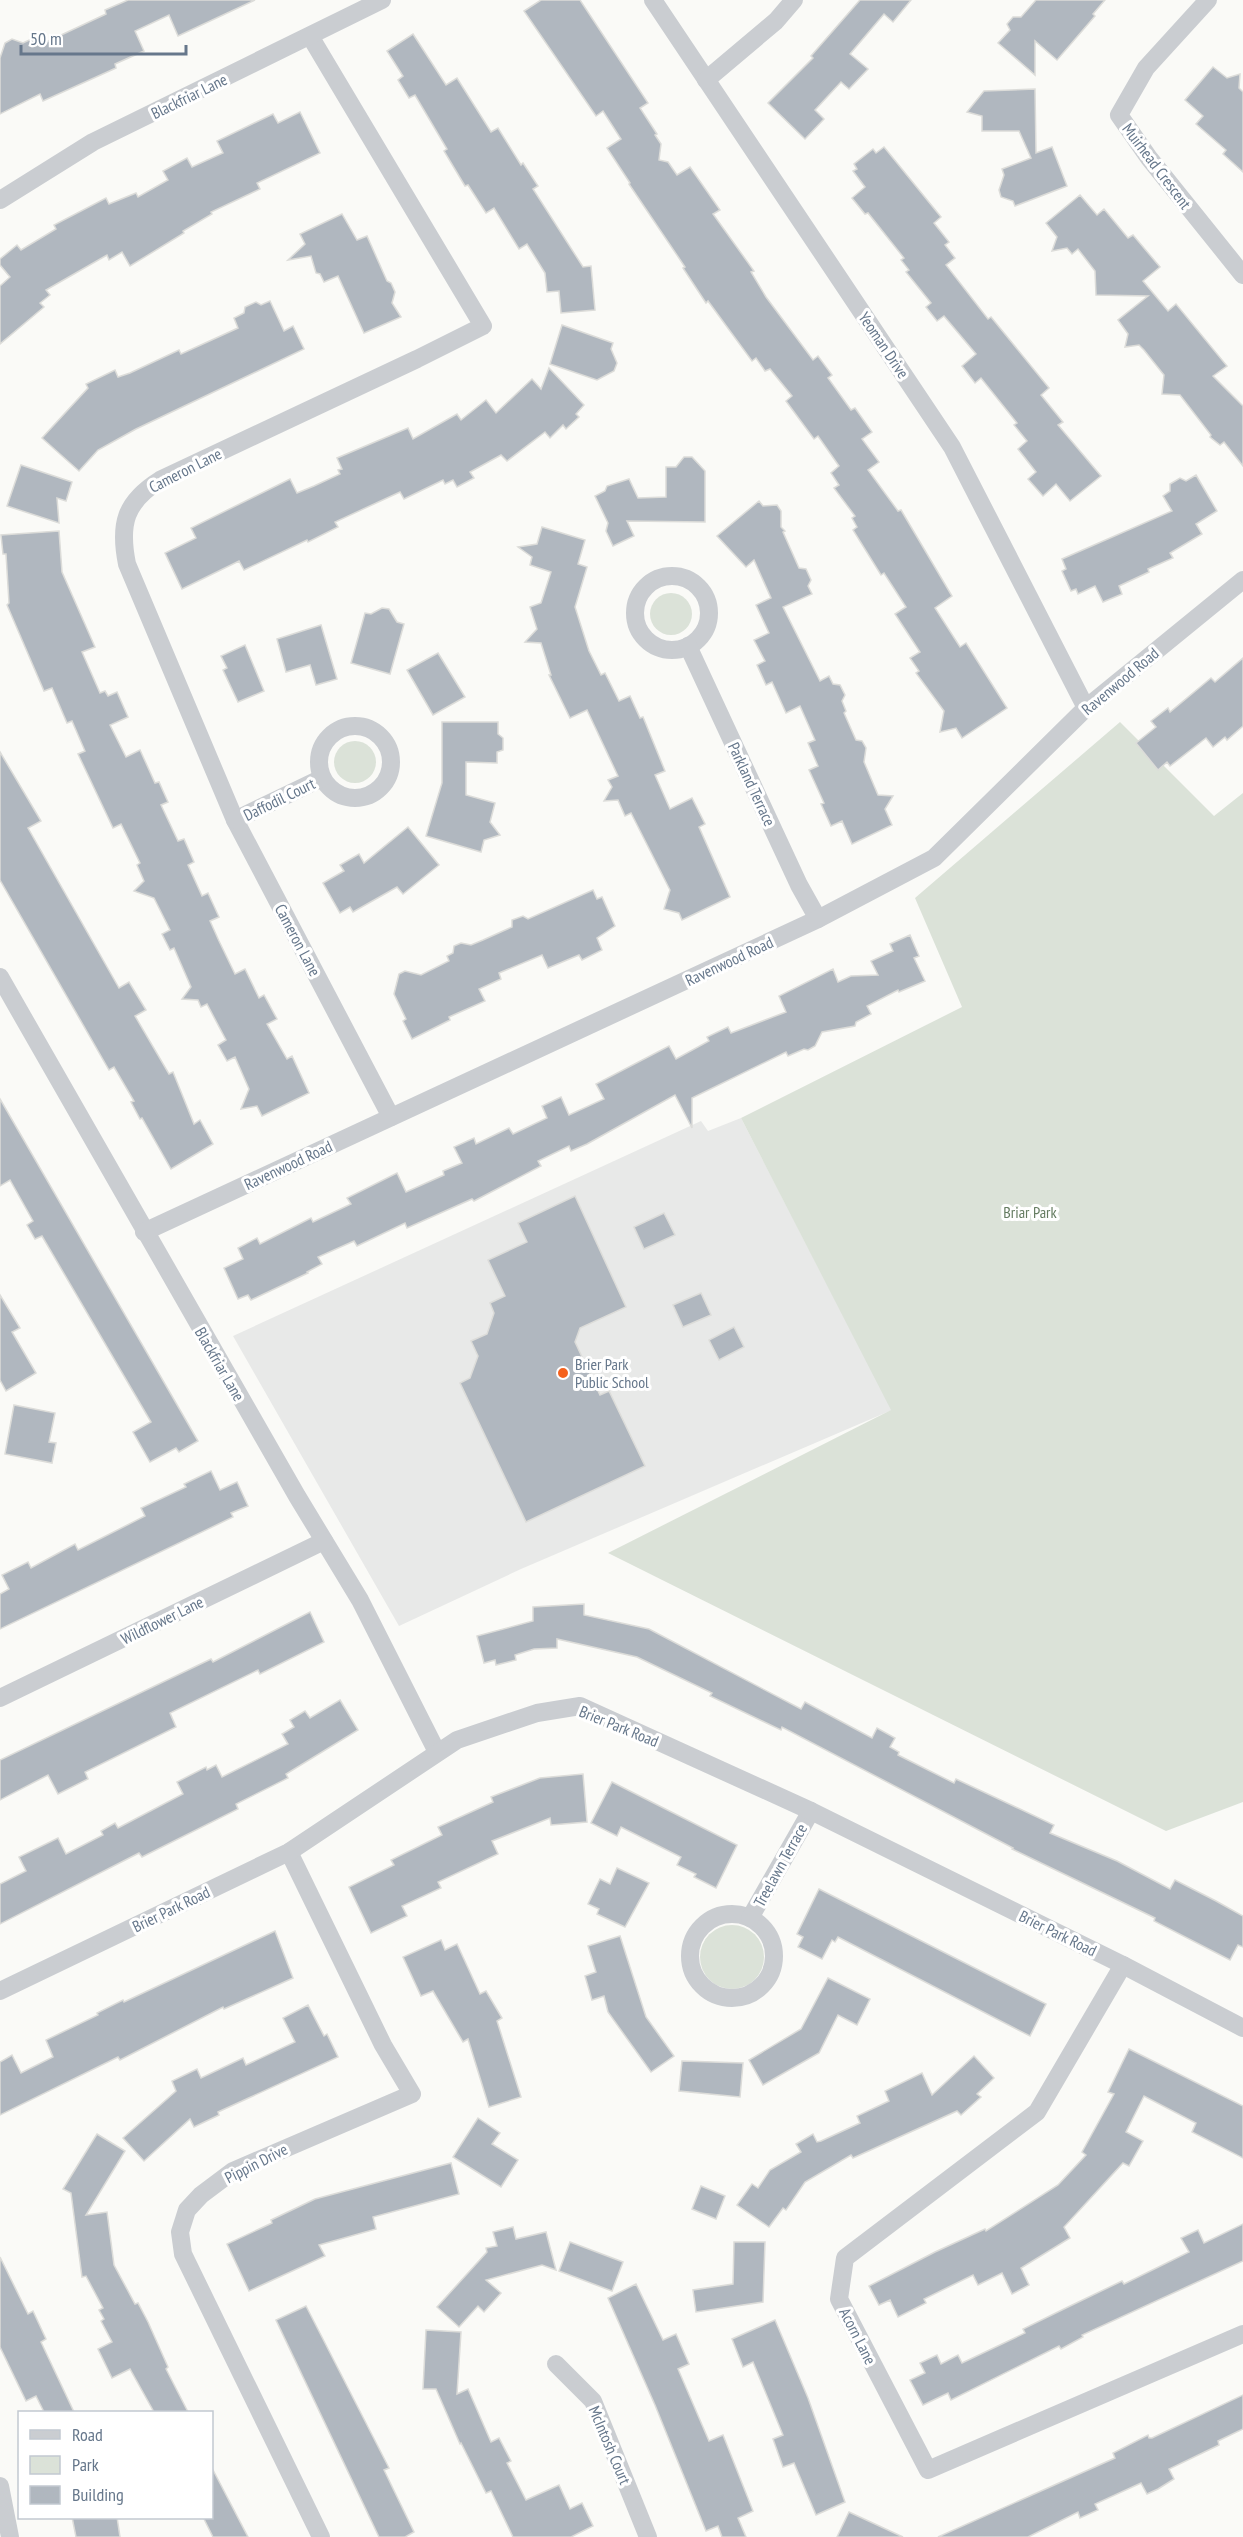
<svg xmlns="http://www.w3.org/2000/svg" width="1243" height="2537" viewBox="0 0 1243 2537" font-family="'PT Sans Narrow',sans-serif">
  <rect width="100%" height="100%" fill="#fafaf7"/>
  <polygon fill="#e8e9e8" points="741,1118 892,1410 521,1569 399,1626 233,1336 701,1121 708,1131"/>
  <g fill="#dbe2d8">
    <circle cx="671" cy="614" r="21"/>
    <polygon points="1120,722 1214,816 1243,793 1243,1802 1166,1831 608,1553 891,1410 741,1118 962,1007 915,898"/>
    <circle cx="355" cy="762" r="21"/>
    <circle cx="732" cy="1957" r="32"/>
  </g>
  <g fill="#b0b7bf" stroke="#dcdcd9" stroke-width="1.5">
    <polygon points="128,0 255,0 178,36 169,15 135,31 144,51 115,64 116,68 43,101 40,94 0,114 0,58 5,43 12,39 23,43 38,36 42,44 106,14 105,10"/>
    <polygon points="541,0 580,0 648,103 640,108 657,134 655,135 661,144 659,160 668,162 677,175 690,167 720,210 713,214 754,271 751,272 766,297 813,360 818,356 832,375 828,378 851,410 855,408 872,432 862,439 879,462 868,470 898,511 901,510 952,596 935,608 960,647 966,643 1007,708 962,738 956,728 940,732 944,711 916,673 919,671 910,658 920,652 895,614 906,607 884,573 881,575 853,530 857,527 852,518 855,516 834,488 839,485 831,473 839,466 818,436 814,439 786,401 792,396 770,369 765,371 756,358 752,361 708,301 706,303 683,268 685,267 629,184 630,183 607,148 621,139 603,111 596,116 524,11"/>
    <polygon points="860,0 911,0 893,22 884,14 850,54 868,69 849,89 841,82 815,110 824,119 805,139 768,103 813,58 811,56"/>
    <polygon points="1036,0 1105,0 1093,14 1095,16 1057,60 1035,41 1035,75 998,43 1010,30 1007,24 1013,17 1021,17"/>
    <polygon points="413,34 446,85 457,78 491,132 498,128 521,165 523,163 538,186 533,189 583,267 591,266 595,310 561,313 559,291 547,292 545,273 527,244 519,249 494,208 486,213 468,185 465,186 444,151 447,149 415,95 409,98 398,80 403,76 387,51"/>
    <polygon points="1213,67 1227,78 1240,74 1239,88 1243,92 1243,172 1223,154 1226,150 1196,124 1203,116 1185,100"/>
    <polygon points="1035,89 1036,153 1052,147 1067,186 1015,206 1013,201 1001,197 999,190 1004,175 1002,169 1031,158 1019,131 982,131 982,116 967,112 984,91"/>
    <polygon points="300,112 320,153 257,183 260,189 211,212 212,214 183,231 184,233 130,266 122,252 109,260 107,255 46,290 50,295 40,303 44,307 0,344 0,286 10,277 0,265 0,259 17,245 21,250 56,229 54,225 106,198 109,204 136,193 138,197 168,180 163,171 187,158 192,167 223,153 217,141 273,114 278,123"/>
    <polygon points="884,147 941,217 934,223 949,242 945,245 955,258 946,265 988,319 991,317 1049,388 1041,395 1063,422 1058,425 1101,476 1070,501 1056,484 1043,496 1028,479 1036,472 1018,449 1027,441 1014,425 1017,423 981,378 975,383 962,366 976,354 944,316 937,321 926,307 931,303 906,272 909,270 901,260 904,258 868,213 865,214 852,198 865,187 853,171 857,169 854,164 873,149 876,153"/>
    <polygon points="1080,195 1097,215 1104,209 1128,238 1133,235 1160,267 1143,281 1168,311 1176,304 1227,366 1213,376 1243,406 1243,466 1224,442 1220,445 1210,437 1211,435 1180,395 1162,394 1164,375 1144,350 1139,345 1125,347 1128,334 1118,320 1148,296 1096,295 1095,271 1078,249 1072,254 1067,248 1052,251 1057,237 1046,223"/>
    <polygon points="342,214 357,240 367,236 387,281 391,283 395,292 392,303 401,317 364,333 338,276 324,282 320,274 316,273 311,256 288,260 305,244 300,234"/>
    <polygon points="270,301 284,331 293,326 304,349 136,429 98,450 79,471 42,438 88,388 86,384 115,370 118,377 130,373 179,350 181,354 238,328 234,318 244,313 245,307 256,302 261,305"/>
    <polygon points="562,325 613,343 611,349 617,363 614,371 597,380 550,364"/>
    <polygon points="549,368 584,405 576,414 579,417 566,429 563,425 550,438 545,432 507,461 501,455 470,472 474,478 457,487 453,480 445,484 443,480 404,499 400,492 335,522 338,527 308,542 307,540 244,570 239,561 182,589 165,553 196,538 191,528 290,479 297,493 314,486 340,474 338,470 342,469 337,458 408,428 413,439 457,414 461,420 486,400 496,413 532,379 541,389"/>
    <polygon points="684,457 692,457 705,471 705,522 627,521 634,536 613,546 606,531 608,523 595,496 605,491 607,486 629,479 638,498 666,497 666,467 676,467"/>
    <polygon points="21,465 72,482 66,501 57,498 59,523 7,506"/>
    <polygon points="1196,475 1217,511 1196,524 1202,534 1170,553 1173,558 1148,569 1149,572 1119,586 1122,594 1103,602 1095,586 1078,594 1076,589 1071,591 1062,571 1066,569 1062,559 1172,511 1163,496 1170,491 1170,484 1180,478 1186,481"/>
    <polygon points="759,501 763,506 777,505 781,511 781,527 785,531 783,532 799,568 806,569 811,580 808,586 812,594 783,607 820,681 829,676 833,684 840,685 845,695 842,701 846,711 844,713 856,740 862,741 866,748 864,762 878,795 893,796 885,809 892,825 852,844 842,821 831,826 821,804 824,803 809,770 818,766 808,743 815,740 800,706 786,713 772,682 766,685 757,665 765,661 754,640 769,633 756,605 771,598 754,560 746,567 717,536"/>
    <polygon points="542,527 585,540 578,564 587,567 575,607 589,651 601,675 605,673 619,701 630,696 640,718 643,717 665,771 655,775 670,809 692,798 705,824 699,827 730,897 682,920 679,913 664,909 670,890 631,813 625,816 618,800 604,801 612,787 608,780 618,776 587,710 570,718 549,675 551,675 541,643 525,642 537,629 530,607 541,603 551,572 530,565 532,557 518,547 537,544"/>
    <polygon points="59,531 62,572 95,647 82,652 100,693 105,691 108,696 117,692 128,717 110,725 126,757 140,750 155,783 159,782 168,802 161,805 178,841 184,839 194,862 188,865 202,896 208,893 219,917 210,921 219,941 235,974 245,969 259,998 264,995 277,1019 267,1024 287,1059 292,1056 309,1093 262,1116 257,1106 241,1109 249,1089 235,1057 227,1061 218,1045 226,1040 207,1004 201,1007 198,1000 182,999 191,987 174,948 170,950 162,934 170,930 154,898 134,891 144,881 137,865 140,863 121,824 113,828 78,754 85,751 72,721 67,723 52,688 44,691 7,605 9,603 6,554 3,554 1,535"/>
    <polygon points="382,608 389,609 397,622 404,624 390,674 351,663 365,613 371,614"/>
    <polygon points="321,625 337,679 316,685 310,665 286,672 277,639"/>
    <polygon points="245,645 264,691 238,702 223,670 227,668 221,656"/>
    <polygon points="438,653 465,697 433,715 407,670"/>
    <polygon points="1243,658 1243,726 1227,740 1225,737 1213,747 1206,738 1170,766 1167,762 1158,770 1136,743 1156,727 1151,721 1168,708 1170,712 1211,678 1215,682"/>
    <polygon points="442,722 498,722 498,734 503,738 503,750 497,752 497,763 466,762 466,795 495,803 490,822 500,835 484,840 481,852 426,836 442,783"/>
    <polygon points="0,752 41,821 28,828 119,988 129,982 146,1010 135,1016 169,1074 173,1072 194,1124 200,1120 213,1144 171,1169 142,1118 140,1119 131,1102 134,1101 114,1067 109,1070 0,880"/>
    <polygon points="408,827 439,865 403,894 397,887 353,912 350,907 340,913 323,883 344,871 340,865 359,854 364,863"/>
    <polygon points="593,890 597,899 602,897 615,926 597,938 602,950 582,960 579,955 548,968 542,955 499,973 501,979 479,989 485,1001 449,1017 450,1020 412,1039 403,1021 406,1019 394,994 399,974 405,971 421,975 449,961 447,956 453,953 454,946 461,943 471,945 483,940 512,927 512,920 523,916 528,919"/>
    <polygon points="910,935 919,956 914,958 925,981 899,992 898,990 867,1006 871,1014 856,1022 855,1026 822,1032 815,1046 808,1050 804,1049 788,1056 786,1052 692,1098 692,1128 675,1095 587,1144 571,1151 569,1146 538,1161 541,1166 474,1201 472,1199 407,1228 405,1223 357,1246 354,1241 318,1257 322,1264 307,1272 308,1273 251,1300 248,1295 238,1299 224,1268 243,1259 238,1248 257,1238 260,1244 311,1218 313,1222 351,1204 347,1198 397,1173 406,1192 444,1175 443,1171 462,1163 454,1147 474,1138 476,1144 509,1128 513,1134 547,1118 542,1106 561,1097 569,1115 604,1099 596,1084 669,1046 676,1059 709,1041 707,1037 728,1027 731,1033 786,1012 779,996 833,969 838,982 851,976 878,975 871,961 893,951 890,944"/>
    <polygon points="0,1099 198,1441 179,1452 176,1448 150,1462 133,1432 151,1422 42,1236 35,1239 27,1225 33,1221 10,1180 0,1186"/>
    <polygon points="575,1196 626,1307 580,1328 575,1342 600,1395 609,1391 645,1466 526,1522 460,1383 470,1378 478,1356 471,1341 487,1334 494,1313 490,1303 505,1296 488,1260 527,1242 518,1223"/>
    <polygon points="664,1213 675,1235 644,1249 634,1227"/>
    <polygon points="701,1293 711,1315 683,1327 673,1305"/>
    <polygon points="0,1295 20,1328 12,1332 36,1373 6,1391 0,1380"/>
    <polygon points="734,1327 744,1347 719,1360 709,1340"/>
    <polygon points="14,1405 55,1413 49,1442 56,1443 52,1463 5,1454"/>
    <polygon points="211,1471 220,1490 237,1482 248,1506 231,1513 233,1517 0,1629 0,1594 9,1589 2,1575 28,1562 31,1568 75,1544 78,1550 145,1516 141,1508 186,1487 184,1484"/>
    <polygon points="584,1604 584,1615 649,1629 801,1709 805,1702 872,1738 877,1728 895,1738 890,1747 899,1752 898,1755 954,1783 956,1779 1054,1825 1050,1833 1117,1861 1170,1889 1175,1880 1216,1901 1243,1916 1243,1947 1238,1945 1230,1960 1154,1921 1155,1918 1012,1849 1013,1848 782,1727 781,1730 710,1696 712,1693 637,1657 557,1639 557,1648 534,1649 515,1655 516,1660 496,1665 495,1660 484,1663 477,1636 533,1621 533,1607"/>
    <polygon points="310,1612 324,1642 260,1674 258,1670 170,1713 176,1727 85,1772 88,1779 58,1794 48,1775 0,1800 0,1760 211,1659 213,1662"/>
    <polygon points="340,1700 358,1730 286,1774 288,1778 236,1804 238,1809 142,1857 139,1853 0,1924 0,1884 26,1871 19,1857 58,1838 66,1854 103,1835 101,1831 115,1823 118,1828 183,1794 177,1782 206,1767 207,1770 216,1765 222,1777 288,1744 282,1734 294,1727 290,1720 305,1711 310,1718"/>
    <polygon points="583,1774 587,1822 551,1825 550,1818 492,1841 498,1854 438,1882 441,1888 402,1906 407,1916 371,1933 349,1887 394,1865 391,1860 442,1835 438,1827 493,1802 491,1797 540,1778"/>
    <polygon points="612,1782 737,1845 716,1888 694,1877 696,1874 677,1865 681,1857 621,1827 617,1836 591,1823"/>
    <polygon points="617,1868 649,1883 625,1927 597,1914 599,1909 588,1904 600,1879 610,1884"/>
    <polygon points="819,1889 1046,2004 1030,2036 838,1937 835,1942 832,1940 822,1959 798,1947 803,1937 797,1934"/>
    <polygon points="275,1931 293,1978 224,2009 223,2007 120,2060 118,2057 0,2115 0,2062 12,2055 21,2073 53,2057 46,2040 98,2015 97,2013 123,2000 124,2002"/>
    <polygon points="620,1936 646,2017 674,2056 651,2072 608,2012 604,1996 592,2000 585,1976 596,1972 588,1946"/>
    <polygon points="441,1940 445,1950 457,1944 480,1994 486,1991 502,2018 497,2021 521,2097 489,2107 468,2039 463,2042 433,1991 421,1996 403,1957"/>
    <polygon points="828,1978 870,1999 857,2025 838,2015 819,2053 763,2085 749,2060 801,2029"/>
    <polygon points="308,2005 324,2036 327,2034 338,2057 218,2112 219,2115 194,2127 190,2119 144,2161 123,2138 176,2091 172,2081 197,2069 201,2078 243,2058 246,2065 295,2042 283,2018"/>
    <polygon points="1129,2049 1243,2106 1243,2158 1192,2132 1196,2123 1144,2096 1126,2132 1143,2141 1129,2166 1123,2163 1064,2227 1070,2238 1021,2268 1029,2285 1012,2294 1002,2273 978,2285 973,2275 924,2299 926,2303 898,2317 890,2300 879,2305 869,2286 935,2252 985,2229 986,2231 1058,2185 1086,2155 1082,2152 1114,2094 1108,2092"/>
    <polygon points="974,2056 994,2078 977,2094 981,2097 961,2115 957,2111 853,2158 851,2155 805,2182 786,2210 783,2208 769,2227 737,2205 752,2184 758,2188 770,2170 801,2152 796,2144 813,2134 817,2142 821,2141 860,2123 857,2116 889,2101 885,2091 922,2073 932,2095"/>
    <polygon points="682,2061 743,2063 740,2097 679,2091"/>
    <polygon points="478,2118 500,2133 492,2144 518,2160 501,2187 453,2157"/>
    <polygon points="97,2134 125,2151 86,2215 107,2212 114,2265 135,2304 138,2303 148,2322 168,2367 166,2369 188,2412 154,2412 130,2369 112,2378 98,2349 112,2342 101,2321 104,2319 99,2310 103,2308 86,2276 82,2277 71,2193 63,2189"/>
    <polygon points="451,2163 459,2194 373,2217 376,2229 319,2245 325,2256 249,2291 227,2244 272,2223 271,2220 315,2199"/>
    <polygon points="701,2186 725,2196 716,2219 692,2209"/>
    <polygon points="1243,2224 1243,2261 1082,2335 1083,2337 1061,2349 1059,2346 951,2400 948,2393 923,2405 910,2380 925,2373 920,2363 937,2355 941,2364 958,2355 962,2363 1025,2333 1023,2329 1068,2307 1122,2281 1124,2284 1189,2252 1181,2238 1198,2230 1204,2243"/>
    <polygon points="513,2227 516,2239 546,2232 556,2270 542,2265 486,2280 501,2293 484,2312 478,2306 459,2327 437,2307 487,2252 486,2248 497,2246 493,2232"/>
    <polygon points="570,2242 623,2262 612,2291 559,2271"/>
    <polygon points="734,2242 765,2242 763,2302 696,2312 693,2290 733,2284"/>
    <polygon points="0,2257 28,2314 33,2311 46,2339 41,2342 74,2412 44,2412 36,2396 26,2401 0,2347"/>
    <polygon points="636,2284 663,2340 676,2334 689,2364 678,2369 709,2441 723,2435 753,2511 738,2518 746,2537 722,2537 718,2526 706,2531 655,2405 608,2298"/>
    <polygon points="306,2306 389,2468 384,2470 414,2532 405,2537 379,2537 276,2320"/>
    <polygon points="775,2320 808,2398 845,2502 816,2515 794,2463 783,2467 773,2439 783,2435 753,2362 743,2367 732,2339"/>
    <polygon points="426,2330 461,2332 457,2394 468,2389 491,2442 499,2438 511,2461 507,2463 526,2500 559,2485 570,2509 582,2503 593,2526 571,2537 513,2537 491,2491 486,2493 461,2443 460,2444 436,2389 423,2389"/>
    <polygon points="1243,2395 1243,2429 1218,2441 1219,2445 1169,2469 1174,2479 1158,2489 1147,2494 1141,2483 1095,2504 1098,2510 1080,2518 1078,2512 1028,2537 938,2537 1115,2458 1113,2453 1148,2435 1149,2438 1152,2438"/>
    <polygon points="212,2468 248,2537 213,2537 203,2517 212,2517"/>
    <polygon points="849,2512 903,2537 837,2537"/>
    <polygon points="72,2517 117,2517 120,2537 76,2537"/>
  </g>
  <g fill="none" stroke-linecap="round" stroke-linejoin="round">
    <g stroke="#cacdd1" stroke-width="18">
      <polyline points="653,0 952,447 1086,708"/>
      <polyline points="1208,0 1146,68 1119,115 1149,158 1243,275"/>
      <path d="M310,36L483,326L417,359L160,480C125,502 119,524 127,564L235,820L391,1117"/>
      <polyline points="706,80 776,21 794,0"/>
      <polyline points="0,200 93,142 382,0"/>
      <circle cx="672" cy="613" r="37"/>
      <polyline points="688,646 799,885 818,919"/>
      <circle cx="355" cy="762" r="36"/>
      <polyline points="235,820 322,778"/>
      <polyline points="0,977 297,1496 360,1600 437,1752"/>
      <polyline points="144,1232 818,919 934,858 1086,708 1243,580"/>
      <polyline points="0,1698 324,1541"/>
      <polyline points="289,1852 383,2045 412,2094 233,2171 201,2195 187,2210 180,2232 183,2254 321,2537"/>
      <circle cx="732" cy="1956" r="42"/>
      <polyline points="750,1918 811,1811"/>
      <polyline points="1123,1965 1037,2112 845,2258 839,2299 928,2470 1243,2334"/>
      <polyline points="0,1991 289,1852 457,1740 537,1713 580,1706 811,1811 1123,1965 1243,2028"/>
      <polyline points="556,2364 593,2401 648,2537"/>
      <polyline points="0,2486 10,2537"/>
    </g>
  </g>
  <circle fill="#f5611c" stroke="#fff" stroke-width="2" cx="563" cy="1373" r="6"/>
  <g text-anchor="middle" dominant-baseline="central" stroke-width="6" stroke-linejoin="round" paint-order="stroke">
    <g font-size="16" fill="#66778b" stroke="#fff">
      <text transform="translate(189 96) rotate(-26)">Blackfriar Lane</text>
      <text transform="translate(1157 166) rotate(53)">Muirhead Crescent</text>
      <text transform="translate(884 345) rotate(56)">Yeoman Drive</text>
      <text transform="translate(185 470) rotate(-27)">Cameron Lane</text>
      <text transform="translate(1120 681) rotate(-40)">Ravenwood Road</text>
      <text transform="translate(752 784) rotate(65)">Parkland Terrace</text>
      <text transform="translate(279 799) rotate(-26)">Daffodil Court</text>
      <text transform="translate(298 940) rotate(62)">Cameron Lane</text>
      <text transform="translate(729 961) rotate(-25)">Ravenwood Road</text>
      <text transform="translate(288 1165) rotate(-25)">Ravenwood Road</text>
      <text transform="translate(220 1364) rotate(60)">Blackfriar Lane</text>
      <text transform="translate(162 1620) rotate(-26)">Wildflower Lane</text>
      <text transform="translate(619 1726) rotate(22)">Brier Park Road</text>
      <text transform="translate(780 1865) rotate(-61)">Treelawn Terrace</text>
      <text transform="translate(171 1909) rotate(-26)">Brier Park Road</text>
      <text transform="translate(1058 1933) rotate(26)">Brier Park Road</text>
      <text transform="translate(256 2163) rotate(-27)">Pippin Drive</text>
      <text transform="translate(858 2336) rotate(63)">Acorn Lane</text>
      <text transform="translate(610 2445) rotate(67)">McIntosh Court</text>
    </g>
    <g font-size="16" fill="#657c61" stroke="#fff">
      <text x="1030" y="1212">Briar Park</text>
    </g>
    <g font-size="16" fill="#66778b" stroke="#fff" text-anchor="start">
      <text x="575" y="1364">Brier Park<tspan x="575" dy="18">Public School</tspan></text>
    </g>
  </g>
  <rect x="18" y="2411" width="195" height="108" fill="#ffffff" stroke="#c2c9d1" stroke-width="1.5"/>
  <rect x="30" y="2430" width="30" height="9" fill="#cacdd1" stroke="#c2c9d1" stroke-width="1.5"/>
  <text x="72" y="2441" font-size="18" fill="#66778b">Road</text>
  <rect x="30" y="2456" width="30" height="18" fill="#dbe2d8" stroke="#c2c9d1" stroke-width="1.5"/>
  <text x="72" y="2471" font-size="18" fill="#66778b">Park</text>
  <rect x="30" y="2486" width="30" height="18" fill="#b0b7bf" stroke="#c2c9d1" stroke-width="1.5"/>
  <text x="72" y="2501" font-size="18" fill="#66778b">Building</text>
  <path d="M21 45v9h165v-9" fill="none" stroke="#66778b" stroke-width="3"/>
  <text x="30" y="45" font-size="18" fill="#66778b" stroke="#ffffff" stroke-width="4.5" paint-order="stroke">50 m</text>
</svg>
